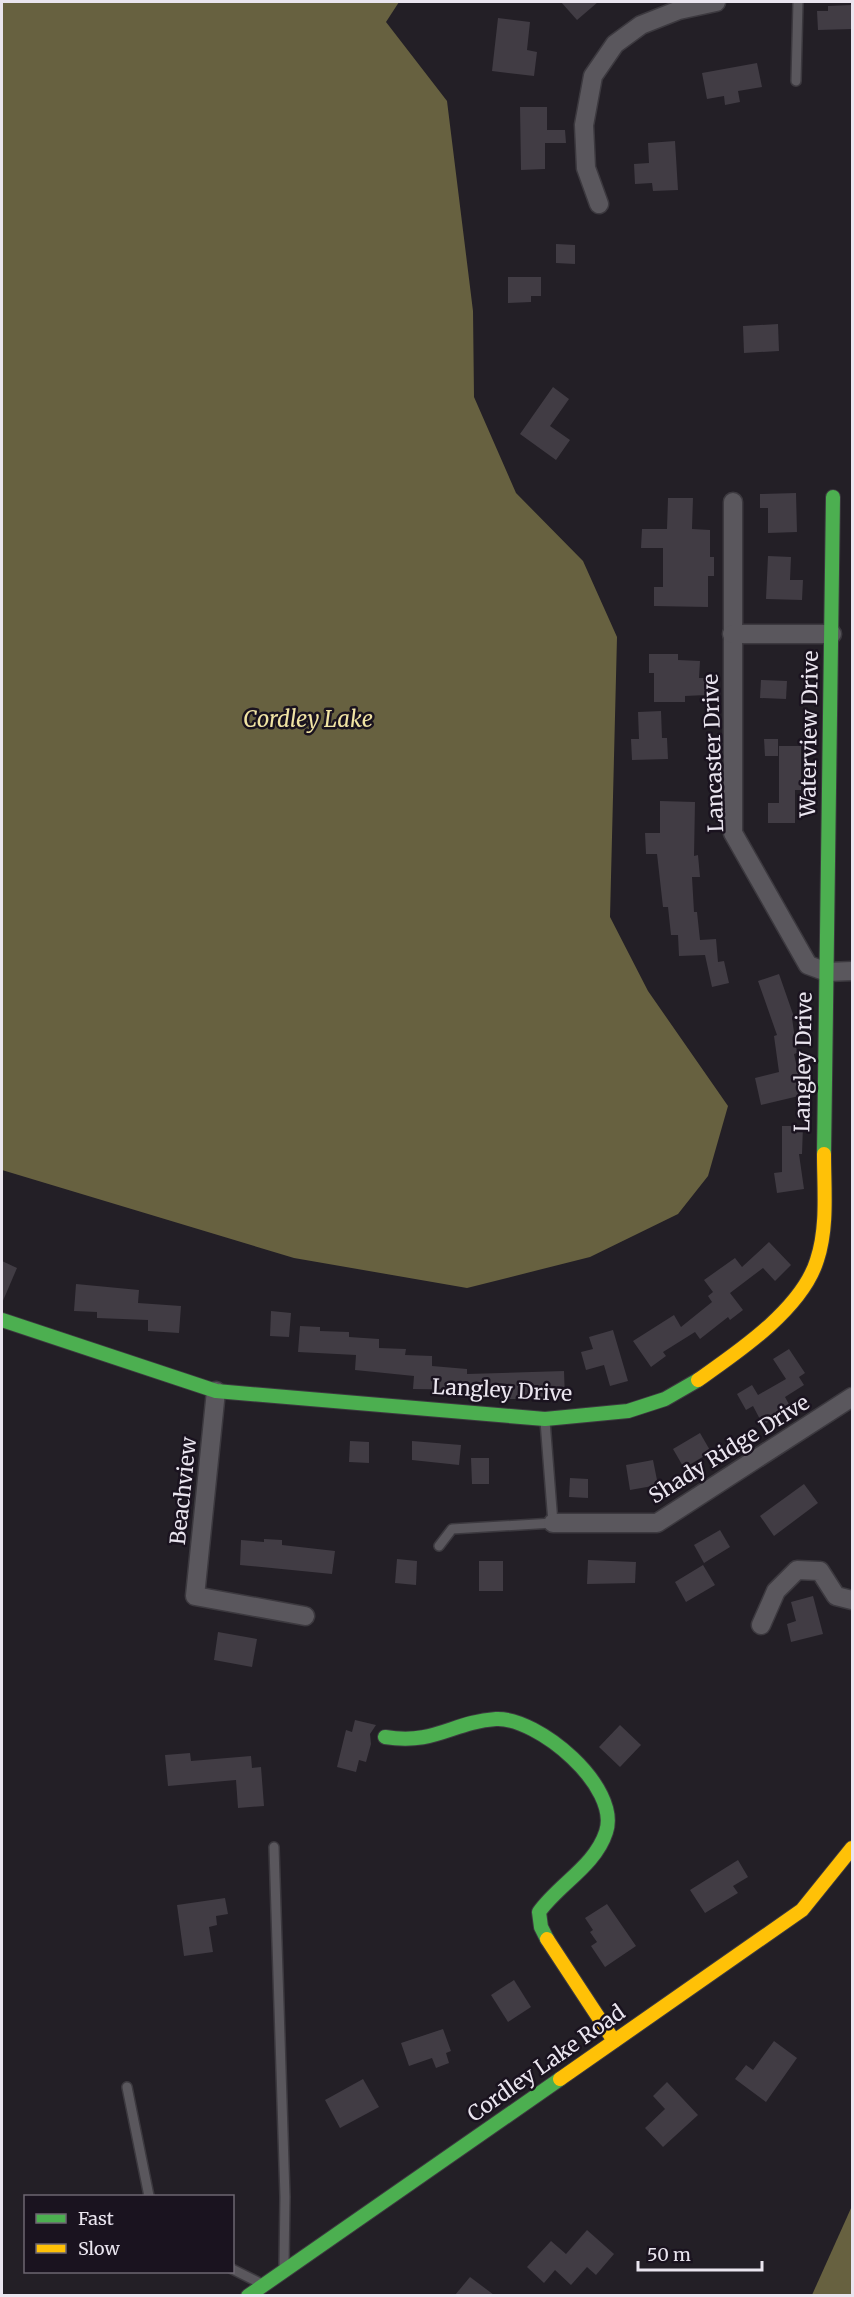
<svg xmlns="http://www.w3.org/2000/svg" width="854" height="2297" viewBox="0 0 854 2297" font-family="Merriweather,serif">
  <rect width="100%" height="100%" fill="#231f26"/>
  <g fill="#676140">
    <polygon points="2,2 399,2 386,22 447,101 473,311 474,397 516,493 583,561 617,637 610,917 648,991 728,1106 708,1176 678,1214 590,1257 467,1288 294,1258 2,1170"/>
    <polygon points="852,2206 852,2295 812,2295"/>
  </g>
  <g fill="#413c44">
    <polygon points="561,2 598,2 577,20"/>
    <polygon points="852,5 852,29 818,30 817,11 828,11 828,6"/>
    <polygon points="498,18 530,22 527,50 537,52 534,76 492,71"/>
    <polygon points="757,63 762,87 738,91 740,102 725,105 724,96 707,99 702,73"/>
    <polygon points="520,107 547,107 547,130 565,130 566,143 545,143 545,169 521,170"/>
    <polygon points="675,141 678,190 653,191 652,183 635,184 634,164 649,163 648,143"/>
    <polygon points="556,244 575,245 575,264 556,263"/>
    <polygon points="508,277 541,277 541,296 531,296 531,302 508,303"/>
    <polygon points="778,324 779,351 744,353 743,326"/>
    <polygon points="553,387 569,399 550,426 570,440 556,460 520,434"/>
    <polygon points="796,493 797,532 768,533 768,508 760,508 760,494"/>
    <polygon points="668,498 693,498 692,529 710,530 710,557 714,557 714,576 708,576 708,607 654,606 654,587 663,587 663,548 641,548 642,529 667,529"/>
    <polygon points="768,556 791,557 790,580 803,580 802,600 766,599"/>
    <polygon points="649,654 678,654 678,660 700,661 699,678 706,678 706,695 685,696 685,702 654,702 654,673 649,673"/>
    <polygon points="761,680 787,681 786,699 760,698"/>
    <polygon points="661,711 662,738 667,738 668,759 632,760 631,739 639,739 638,712"/>
    <polygon points="764,739 778,739 778,756 765,756"/>
    <polygon points="779,746 801,746 801,790 795,790 795,823 768,823 768,803 779,803"/>
    <polygon points="660,801 695,802 694,856 698,855 700,877 692,877 694,912 697,912 700,940 716,939 718,962 724,961 729,983 712,987 705,955 679,956 678,935 671,935 668,907 663,907 657,854 646,854 645,833 660,833"/>
    <polygon points="779,974 794,1017 792,1018 797,1053 794,1054 803,1095 761,1105 755,1078 779,1072 774,1036 777,1035 758,981"/>
    <polygon points="782,1126 803,1126 802,1154 799,1154 804,1189 777,1193 774,1173 782,1172"/>
    <polygon points="769,1242 791,1265 775,1281 763,1268 730,1293 743,1310 730,1320 728,1317 700,1339 695,1332 663,1352 666,1356 651,1367 633,1341 674,1315 681,1327 712,1302 708,1296 713,1292 704,1280 735,1258 742,1267"/>
    <polygon points="2,1261 17,1268 2,1303"/>
    <polygon points="76,1284 139,1290 138,1303 181,1306 179,1333 148,1331 148,1320 97,1318 97,1312 74,1311"/>
    <polygon points="271,1311 291,1313 289,1337 270,1336"/>
    <polygon points="300,1326 320,1327 320,1331 349,1332 349,1337 379,1339 379,1348 406,1349 405,1355 432,1356 432,1366 467,1369 467,1374 564,1371 565,1399 495,1399 482,1398 482,1390 413,1389 414,1376 355,1370 356,1355 298,1352"/>
    <polygon points="613,1330 628,1381 610,1386 604,1365 586,1370 581,1352 593,1349 589,1337"/>
    <polygon points="789,1349 805,1373 799,1377 804,1385 785,1397 791,1408 763,1425 753,1406 746,1410 737,1394 752,1385 758,1395 786,1379 773,1359"/>
    <polygon points="700,1433 711,1452 684,1468 673,1449"/>
    <polygon points="350,1441 369,1442 369,1463 349,1462"/>
    <polygon points="412,1441 461,1445 459,1465 412,1460"/>
    <polygon points="471,1458 489,1458 489,1484 472,1484"/>
    <polygon points="653,1460 658,1485 630,1490 626,1465"/>
    <polygon points="570,1478 588,1479 588,1498 569,1497"/>
    <polygon points="804,1484 818,1503 774,1536 760,1516"/>
    <polygon points="720,1530 730,1547 704,1563 694,1545"/>
    <polygon points="264,1539 282,1540 282,1545 335,1551 332,1574 240,1565 241,1540 264,1542"/>
    <polygon points="397,1559 417,1561 416,1585 395,1583"/>
    <polygon points="588,1560 636,1562 635,1583 587,1584"/>
    <rect x="479" y="1561" width="24" height="30"/>
    <polygon points="703,1565 715,1585 686,1602 675,1582"/>
    <polygon points="813,1596 823,1634 791,1642 787,1624 796,1621 791,1602"/>
    <polygon points="218,1632 257,1639 252,1667 214,1660"/>
    <polygon points="355,1720 376,1725 370,1734 371,1744 366,1762 359,1760 356,1772 337,1767 346,1730 352,1732"/>
    <polygon points="620,1725 641,1745 620,1767 599,1747"/>
    <polygon points="190,1753 191,1761 251,1756 252,1768 261,1767 264,1806 238,1808 236,1780 168,1786 165,1755"/>
    <polygon points="738,1860 748,1877 733,1886 738,1893 705,1913 690,1890"/>
    <polygon points="225,1898 228,1914 216,1916 217,1925 209,1927 213,1952 184,1956 177,1905"/>
    <polygon points="607,1904 636,1946 605,1967 591,1946 597,1942 590,1932 593,1930 585,1918"/>
    <polygon points="514,1980 531,2007 508,2022 491,1995"/>
    <polygon points="443,2029 451,2051 446,2053 449,2063 436,2068 432,2058 409,2066 401,2043"/>
    <polygon points="774,2041 797,2058 766,2102 735,2079 746,2065 753,2070"/>
    <polygon points="363,2079 379,2107 340,2128 325,2100"/>
    <polygon points="667,2082 698,2115 663,2147 645,2128 665,2109 653,2096"/>
    <polygon points="587,2230 614,2254 596,2275 587,2267 571,2285 555,2270 544,2283 527,2267 551,2241 566,2254"/>
    <polygon points="470,2277 494,2295 455,2295"/>
  </g>
  <g fill="none" stroke-linecap="round" stroke-linejoin="round">
    <defs>
      <g id="lane">
        <polyline points="796,81 798,2"/>
        <polyline points="439,1546 452,1529 553,1523 545,1421"/>
        <polyline points="274,1847 285,2197 284,2265"/>
        <polyline points="127,2087 149,2196"/>
        <polyline points="232,2269 260,2283"/>
      </g>
      <g id="street">
        <polyline points="599,204 586,168 584,125 593,76 615,44 641,25 679,10 716,2"/>
        <polyline points="733,502 733,833 808,965 827,972 852,971"/>
        <polyline points="732,634 832,634"/>
        <polyline points="216,1391 195,1596 305,1616"/>
        <polyline points="553,1523 657,1523 852,1397"/>
        <polyline points="761,1625 776,1591 797,1570 820,1571 836,1596 852,1600"/>
      </g>
      <g id="fast">
        <polyline points="824,1154 833,497"/>
        <polyline points="2,1320 216,1391 545,1419 628,1411 665,1399 698,1380"/>
        <path d="M385,1737C436,1745 452,1722 496,1719C538,1717 621,1787 606,1832C595,1866 559,1884 539,1912L541,1927L547,1939"/>
        <polyline points="248,2296 560,2079"/>
      </g>
      <g id="slow">
        <path d="M698,1380C738,1352 802,1309 817,1260C828,1227 824,1189 824,1154"/>
        <polyline points="547,1939 614,2041"/>
        <polyline points="560,2079 802,1910 852,1848"/>
      </g>
    </defs>
    <use href="#lane" stroke="#3c393f" stroke-width="12"/>
    <use href="#street" stroke="#3c393f" stroke-width="21"/>
    <use href="#fast" stroke="#3c393f" stroke-width="16"/>
    <use href="#slow" stroke="#3c393f" stroke-width="16"/>
    <use href="#lane" stroke="#5a575d" stroke-width="9"/>
    <use href="#street" stroke="#5a575d" stroke-width="18"/>
    <use href="#fast" stroke="#4caf50" stroke-width="14"/>
    <use href="#slow" stroke="#ffc107" stroke-width="14"/>
  </g>
  <g text-anchor="middle" dominant-baseline="central" stroke-width="5" stroke-linejoin="round" paint-order="stroke">
    <g font-size="21" fill="#eae5ef" stroke="#1a131f">
      <text transform="translate(809 734) rotate(-89)">Waterview Drive</text>
      <text transform="translate(713 753) rotate(-92)">Lancaster Drive</text>
      <text transform="translate(803 1062) rotate(-89)">Langley Drive</text>
      <text transform="translate(502 1390) rotate(3)">Langley Drive</text>
      <text transform="translate(729 1449) rotate(-32)">Shady Ridge Drive</text>
      <text transform="translate(183 1491) rotate(-84)">Beachview</text>
      <text transform="translate(546 2063) rotate(-35)">Cordley Lake Road</text>
    </g>
    <g font-size="22" font-style="italic" fill="#f1e4a4" stroke="#1a131f">
      <text x="308" y="719">Cordley Lake</text>
    </g>
  </g>
  <rect width="854" height="2297" fill="none" stroke="#eae5ef" stroke-width="6"/>
  <rect x="24" y="2195" width="210" height="78" fill="#1a131f" stroke="#6d6772" stroke-width="1.5"/>
  <rect x="36" y="2214" width="30" height="9" fill="#4caf50" stroke="#6d6772" stroke-width="1.5"/>
  <text x="78" y="2225" font-size="18" fill="#eae5ef">Fast</text>
  <rect x="36" y="2244" width="30" height="9" fill="#ffc107" stroke="#6d6772" stroke-width="1.5"/>
  <text x="78" y="2255" font-size="18" fill="#eae5ef">Slow</text>
  <path d="M638 2261v9h124v-9" fill="none" stroke="#eae5ef" stroke-width="3"/>
  <text x="647" y="2261" font-size="18" fill="#eae5ef" stroke="#1a131f" stroke-width="4.5" paint-order="stroke">50 m</text>
</svg>
